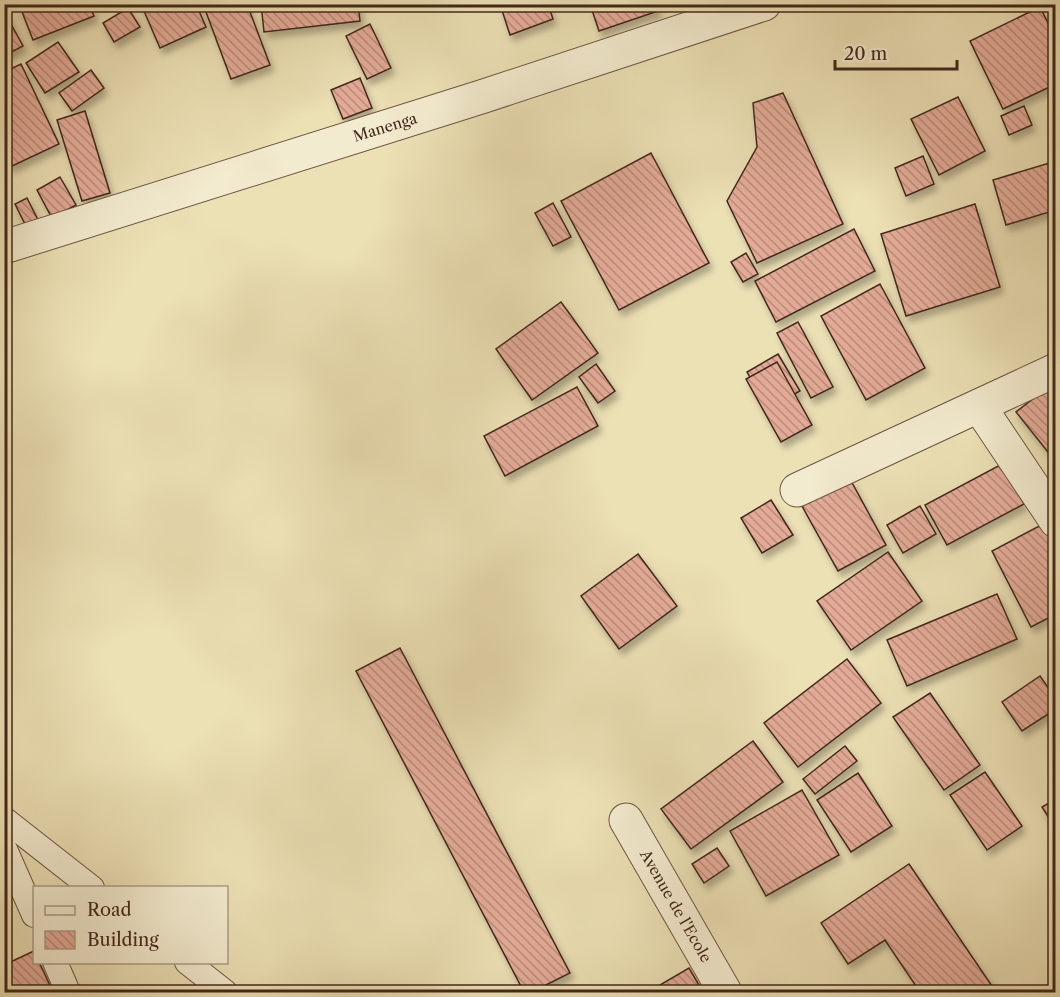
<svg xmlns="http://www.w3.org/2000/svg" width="1060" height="997" viewBox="0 0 1060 997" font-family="'Libre Caslon Text',serif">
  <defs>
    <pattern id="building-back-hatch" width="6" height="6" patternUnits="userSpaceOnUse" patternTransform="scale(1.5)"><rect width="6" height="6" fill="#e3ab97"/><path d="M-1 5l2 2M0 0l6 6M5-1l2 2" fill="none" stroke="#ba8b7a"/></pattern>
    <filter id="shadow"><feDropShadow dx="3.5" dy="6" stdDeviation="3" flood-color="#0004"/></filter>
  </defs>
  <rect width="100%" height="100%" fill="#ece0b5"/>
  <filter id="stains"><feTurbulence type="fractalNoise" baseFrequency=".00333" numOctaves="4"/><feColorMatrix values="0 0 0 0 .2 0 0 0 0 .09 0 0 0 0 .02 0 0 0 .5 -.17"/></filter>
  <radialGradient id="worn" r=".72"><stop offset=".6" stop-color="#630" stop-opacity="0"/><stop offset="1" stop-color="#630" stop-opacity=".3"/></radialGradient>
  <g fill="url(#building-back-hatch)" stroke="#42281a" stroke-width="1.5" filter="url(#shadow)">
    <polygon points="19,4 89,4 94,16 33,40"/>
    <polygon points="141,4 196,4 206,27 160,48"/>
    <polygon points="203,4 247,4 270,65 231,79"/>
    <polygon points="261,4 358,4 360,21 264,32"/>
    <polygon points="500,4 548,4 553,19 510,35"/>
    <polygon points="590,4 656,4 658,11 599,31"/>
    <polygon points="1040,7 1056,39 1056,84 1003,109 970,41"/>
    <polygon points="128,8 140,27 114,42 103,23"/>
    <polygon points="4,15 6,15 23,46 4,56"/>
    <polygon points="370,24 391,68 367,79 346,36"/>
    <polygon points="58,42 79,72 45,93 26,63"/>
    <polygon points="21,64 59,144 10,167 4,154 4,72"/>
    <polygon points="91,70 104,88 72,111 59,93"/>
    <polygon points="360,78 372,108 343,119 331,90"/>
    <polygon points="783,93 843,224 757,263 727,201 757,147 753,103"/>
    <polygon points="958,97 985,151 939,175 911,119"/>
    <polygon points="1024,106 1032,125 1009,135 1001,116"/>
    <polygon points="85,111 110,193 82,201 57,120"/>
    <polygon points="651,153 709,263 619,310 561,201"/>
    <polygon points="923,156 934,184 906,196 895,168"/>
    <polygon points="1056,161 1056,210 1006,225 993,180"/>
    <polygon points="60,177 76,205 52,218 37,190"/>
    <polygon points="27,198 38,220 26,226 15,204"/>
    <polygon points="553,203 571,237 553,246 535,213"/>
    <polygon points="975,204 1000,287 906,316 881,234"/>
    <polygon points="854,229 875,271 776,322 755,281"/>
    <polygon points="746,253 758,274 743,282 731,262"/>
    <polygon points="880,284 925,368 866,400 821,316"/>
    <polygon points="561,302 598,353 532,400 496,349"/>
    <polygon points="798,322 833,387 811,398 777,333"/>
    <polygon points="778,354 800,391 768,409 747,372"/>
    <polygon points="777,362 812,425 781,442 746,379"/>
    <polygon points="596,364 615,391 598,403 579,377"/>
    <polygon points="1056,381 1056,462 1016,412"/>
    <polygon points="577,387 598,426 505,476 484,436"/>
    <polygon points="1002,464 1024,504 947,545 925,505"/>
    <polygon points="850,479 886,545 838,571 802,506"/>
    <polygon points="771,500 793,535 762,553 741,518"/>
    <polygon points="920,506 936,534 903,553 887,525"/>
    <polygon points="1045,523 1056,545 1056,614 1031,627 992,551"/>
    <polygon points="888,552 922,601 851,650 817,601"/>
    <polygon points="638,554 677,606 619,649 581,596"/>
    <polygon points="997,594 1017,639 907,686 887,640"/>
    <polygon points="400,648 570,973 532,992 524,992 356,671"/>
    <polygon points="847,659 881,703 798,767 764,723"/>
    <polygon points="1040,676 1056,699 1056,709 1022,731 1002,702"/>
    <polygon points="930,693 980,765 944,790 893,717"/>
    <polygon points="753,741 783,782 691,849 661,809"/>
    <polygon points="845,746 857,761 815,794 803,779"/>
    <polygon points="985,772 1022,826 987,850 950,795"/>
    <polygon points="858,773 892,826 851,852 817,800"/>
    <polygon points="802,790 839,855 766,896 730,831"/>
    <polygon points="1056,799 1056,829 1042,807"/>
    <polygon points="717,848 729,866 704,883 692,864"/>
    <polygon points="909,864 994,989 988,992 920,992 885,940 848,964 821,923"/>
    <polygon points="34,951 34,962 39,962 53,992 4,992 4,965"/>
    <polygon points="689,968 703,992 648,992"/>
  </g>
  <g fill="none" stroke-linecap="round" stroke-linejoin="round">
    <defs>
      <g id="lane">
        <polyline points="4,819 92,888"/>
        <polyline points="4,847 34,915"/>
        <polyline points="55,962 68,992"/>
        <polyline points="187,962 225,992"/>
      </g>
      <g id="street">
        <polyline points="4,247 481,97 764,4"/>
        <polyline points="979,406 1056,521"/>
        <polyline points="797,490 1056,370"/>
        <polyline points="626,820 725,992"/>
      </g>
    </defs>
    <use href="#lane" stroke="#6c5641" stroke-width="26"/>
    <use href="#street" stroke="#6c5641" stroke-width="35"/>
    <use href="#lane" stroke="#f3ebcf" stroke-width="24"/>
    <use href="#street" stroke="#f3ebcf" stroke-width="33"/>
  </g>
  <g text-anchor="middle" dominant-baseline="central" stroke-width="6" stroke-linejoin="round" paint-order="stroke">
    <g font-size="15" fill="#42281a" stroke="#f3ebcf">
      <text transform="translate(385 127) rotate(-17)">Manenga</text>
      <text transform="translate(676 906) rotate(60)">Avenue de l'Ecole</text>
    </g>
  </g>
  <rect width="1060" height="997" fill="none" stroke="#ece0b5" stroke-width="24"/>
  <rect x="6" y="6" width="1048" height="985" fill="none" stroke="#42281a" stroke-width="3"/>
  <rect x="12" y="12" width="1036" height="973" fill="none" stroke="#42281a" stroke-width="1.5"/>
  <rect x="33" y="886" width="195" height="78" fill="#f3ebcf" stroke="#ac9d87" stroke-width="1.5"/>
  <rect x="45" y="906" width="30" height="9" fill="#f3ebcf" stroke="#ac9d87" stroke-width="1.5"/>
  <text x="87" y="916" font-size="18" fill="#42281a">Road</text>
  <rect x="45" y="931" width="30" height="18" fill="url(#building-back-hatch)" stroke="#ac9d87" stroke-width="1.5"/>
  <text x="87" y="946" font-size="18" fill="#42281a">Building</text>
  <path d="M835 60v9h122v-9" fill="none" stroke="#42281a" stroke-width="3"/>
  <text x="844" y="60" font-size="18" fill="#42281a" stroke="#f3ebcf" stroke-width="4.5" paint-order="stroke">20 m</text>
  <rect width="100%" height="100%" filter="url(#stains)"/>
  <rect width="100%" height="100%" fill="url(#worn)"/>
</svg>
